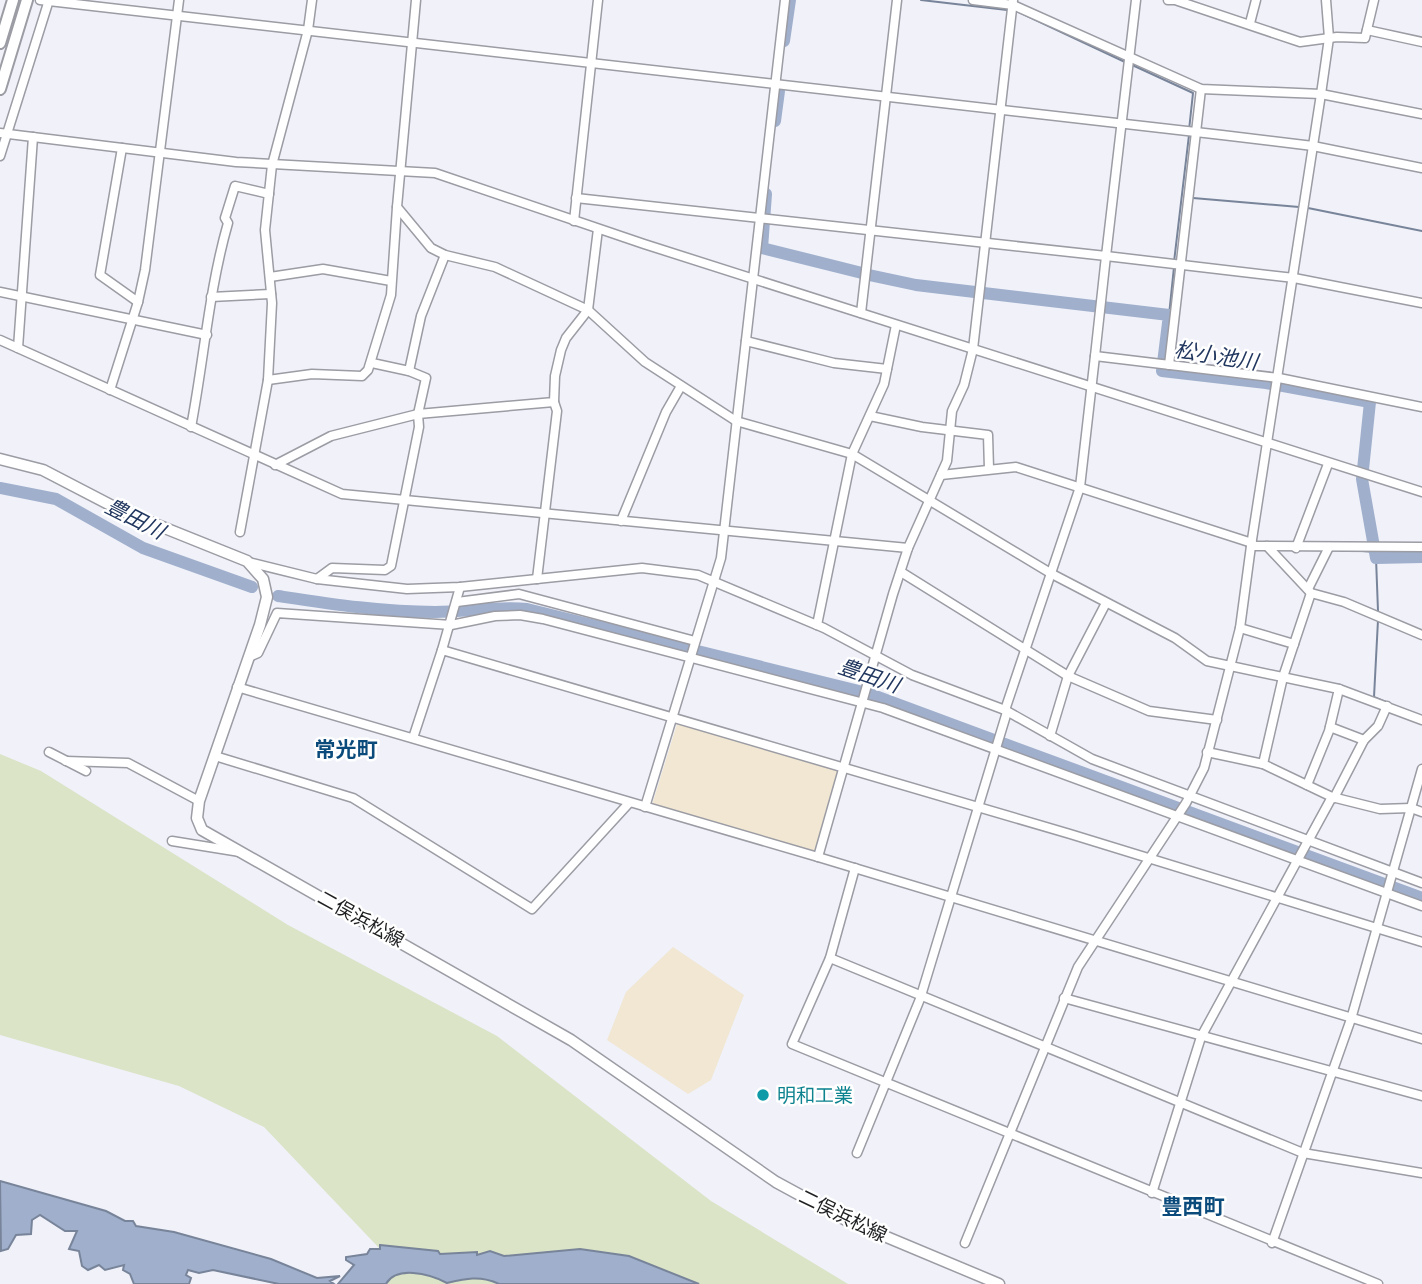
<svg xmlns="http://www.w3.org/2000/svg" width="1422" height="1284" viewBox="0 0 1422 1284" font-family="'Times New Roman','Noto Sans JP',serif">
  <rect width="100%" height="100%" fill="#f0f1f9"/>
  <g fill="#f1e7d2">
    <polygon points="677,724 838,770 816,853 652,805"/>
    <polygon points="673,947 744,995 711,1080 688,1094 607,1040 626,992"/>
  </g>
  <polygon fill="#dbe4c7" points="0,754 41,771 288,925 497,1036 711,1201 848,1284 379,1284 380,1249 264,1127 179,1086 0,1035"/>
  <g fill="#9fafcc" stroke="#788499" stroke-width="2">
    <polygon points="0,1181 106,1211 125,1221 133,1221 136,1226 174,1232 271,1259 317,1278 340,1276 330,1281 334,1284 279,1284 213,1270 199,1273 188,1270 186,1275 191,1278 189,1284 134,1284 130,1274 123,1270 124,1265 105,1270 99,1265 88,1270 82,1266 79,1251 69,1249 77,1231 65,1231 40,1215 32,1220 31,1234 16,1235 8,1249 1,1251"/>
    <path d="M380,1245L438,1251L440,1254L477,1252V1255L490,1251L504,1256L580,1249L629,1256L699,1284H499C480,1275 464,1279 447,1283C428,1273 396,1266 386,1284H338L354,1265L346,1260V1257L367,1254L370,1249H380Z"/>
  </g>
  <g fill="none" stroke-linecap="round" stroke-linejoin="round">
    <g stroke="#788499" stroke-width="2">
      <polyline points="921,0 1007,10"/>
      <polyline points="1016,11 1125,62"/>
      <polyline points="1130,64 1193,93 1189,130"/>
      <polyline points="1193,198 1299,207"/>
      <polyline points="1308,208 1422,231"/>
      <polyline points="1174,262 1189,135"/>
      <polyline points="1169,315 1174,267"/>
      <polyline points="1347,550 1377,552"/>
      <polyline points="1396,552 1414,552"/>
      <polyline points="1376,558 1378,611"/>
      <polyline points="1378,620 1374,697 1386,702"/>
    </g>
    <g stroke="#9fafcc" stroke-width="12">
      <polyline points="784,41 790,0"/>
      <polyline points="775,121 779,91"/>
      <polyline points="766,194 762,248 862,273"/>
      <polyline points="869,275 916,285 1169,315 1162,371 1266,383 1370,402 1362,479 1376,558 1422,557"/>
      <polyline points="0,488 56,499 143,548 252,587"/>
      <path d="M278,596C331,604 382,612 435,612C466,612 496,606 527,609L867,693L1422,898"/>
    </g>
    <defs>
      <g id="minor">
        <polyline points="40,0 1222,135 1313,146 1422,168"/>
        <polyline points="416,0 397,207 431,248 445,255 495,267 588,310 645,362 736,421 852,454 1052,574 1175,638 1207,661 1339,689 1422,720"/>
        <polyline points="973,0 1013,5 1201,89 1321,94 1422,114"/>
        <polyline points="1168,0 1179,0"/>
        <polyline points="1178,1 1300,42 1337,37 1365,38 1374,0"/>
        <polyline points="1250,23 1256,0"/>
        <polyline points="1367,30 1422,42"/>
        <polyline points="0,133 236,162 435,173 644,244 1422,492"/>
        <polyline points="122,148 100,275 138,302"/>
        <polyline points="0,156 49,0"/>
        <polyline points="576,198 1106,256 1136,0"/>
        <polyline points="574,221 598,0"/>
        <polyline points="270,277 323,269 391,281"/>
        <polyline points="0,292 207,335"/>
        <polyline points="211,297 271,294"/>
        <polyline points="861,313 897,0"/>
        <polyline points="0,340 342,494 908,548"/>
        <polyline points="746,341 834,363 887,369"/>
        <polyline points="18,348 33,137"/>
        <polyline points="1095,356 1106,256 1294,278 1422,303"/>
        <polyline points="372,363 409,371 426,378 418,414 554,402 555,376 561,350 566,338 588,310 598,229"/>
        <polyline points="1169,365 1201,89"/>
        <polyline points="409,371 421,316 445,255"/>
        <polyline points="268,380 312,374 362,376 368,370 391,295 397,207"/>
        <polyline points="110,390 138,302 145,270 179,0"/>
        <polyline points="870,416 922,427 988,435 989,469"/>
        <path d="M191,427C204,359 209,289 228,223L225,218L235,186L269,194"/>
        <polyline points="275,465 331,436 418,414 419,427 391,566 385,570 332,568 317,579"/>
        <polyline points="941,475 1016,467 1252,543"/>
        <polyline points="621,521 666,412 681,386"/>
        <polyline points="240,532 268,380 272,303 265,230 272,165 308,30 312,0"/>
        <polyline points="1251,546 1422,547"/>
        <polyline points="1267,546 1311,593 1344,602 1422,635"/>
        <polyline points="1296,548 1328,464"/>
        <polyline points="248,562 317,579 407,589 460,587 642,568 698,575 824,628 912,675 1005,710 1092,759 1422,883"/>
        <polyline points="901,572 1068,676 1149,711 1217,720"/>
        <polyline points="537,579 557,411 554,402"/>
        <polyline points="1308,589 1329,547"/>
        <polyline points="457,602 519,594 695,641"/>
        <polyline points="817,625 852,454 884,384 896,325"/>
        <polyline points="1240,628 1294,644"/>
        <polyline points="442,650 460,587"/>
        <polyline points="249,657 258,653 277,613 451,625 495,616 520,615 543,619 883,708 1422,906"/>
        <polyline points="237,687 818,857 1422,1039"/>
        <polyline points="1005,710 1080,487 1095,356 1279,378 1422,407"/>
        <polyline points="1330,727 1364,740"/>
        <polyline points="1050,736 1068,676 1106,603"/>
        <polyline points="413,738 442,650 1070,834 1422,942"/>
        <polyline points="49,752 86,771"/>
        <polyline points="1207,752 1263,764 1332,797 1380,809 1411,808 1422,812"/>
        <polyline points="215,756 353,798 532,909 629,803"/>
        <polyline points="66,761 128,763 199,801"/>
        <polyline points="1263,764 1283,677 1311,593"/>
        <polyline points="1307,785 1329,731 1339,689"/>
        <polyline points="1334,798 1364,740 1378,726 1387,706"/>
        <polyline points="645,807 721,558 785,0"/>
        <polyline points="172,841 240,852"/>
        <polyline points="818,857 893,594 908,548 947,461 952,411 964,385 973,349 1013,0"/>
        <polyline points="855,868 830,958 792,1044 1378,1284"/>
        <polyline points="830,958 1303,1153 1422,1173"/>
        <polyline points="1064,998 1422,1096"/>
        <polyline points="857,1153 920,999 1007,712"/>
        <polyline points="1152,1193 1201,1037 1332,797"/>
        <polyline points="965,1243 1078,967 1186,803 1204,768 1240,628 1251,546 1321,94 1329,38 1326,0"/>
        <polyline points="1272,1243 1351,1019 1422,769"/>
      </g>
      <polyline id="major" points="0,459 43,470 120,510 247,561 263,579 267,597 260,625 199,801 197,818 202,830 571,1040 776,1182 846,1220 999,1284"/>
      <g id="highway">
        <polyline points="0,43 13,0"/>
        <polyline points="0,89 27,0"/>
      </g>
    </defs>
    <use href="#minor" stroke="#9b9ca4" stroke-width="11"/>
    <use href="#major" stroke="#9b9ca4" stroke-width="13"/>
    <use href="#highway" stroke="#9b9ca4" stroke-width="14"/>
    <use href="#minor" stroke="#fff" stroke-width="8"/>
    <use href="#major" stroke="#fff" stroke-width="10"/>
    <use href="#highway" stroke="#fff" stroke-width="10"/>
  </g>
  <circle fill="#0f9aa8" stroke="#fff" stroke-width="2.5" cx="763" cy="1095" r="7"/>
  <g text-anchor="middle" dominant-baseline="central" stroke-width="5" stroke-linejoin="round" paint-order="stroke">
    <g font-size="19" fill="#1e1f21" stroke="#fff">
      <text transform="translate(361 919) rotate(29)">二俣浜松線</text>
      <text transform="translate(843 1216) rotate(26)">二俣浜松線</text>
    </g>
    <g font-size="19" fill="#0d838f" stroke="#fff" text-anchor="start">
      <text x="777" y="1095">明和工業</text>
    </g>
    <g font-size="21" font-style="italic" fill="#21375f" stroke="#fff">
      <text transform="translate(1216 356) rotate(9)">松小池川</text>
      <text transform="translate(135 519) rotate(27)">豊田川</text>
      <text transform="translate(869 676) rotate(19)">豊田川</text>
    </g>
    <g font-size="21" font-weight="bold" fill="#0b4b7b" stroke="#fff">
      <text x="346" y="750">常光町</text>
      <text x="1193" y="1207">豊西町</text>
    </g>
  </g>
</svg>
